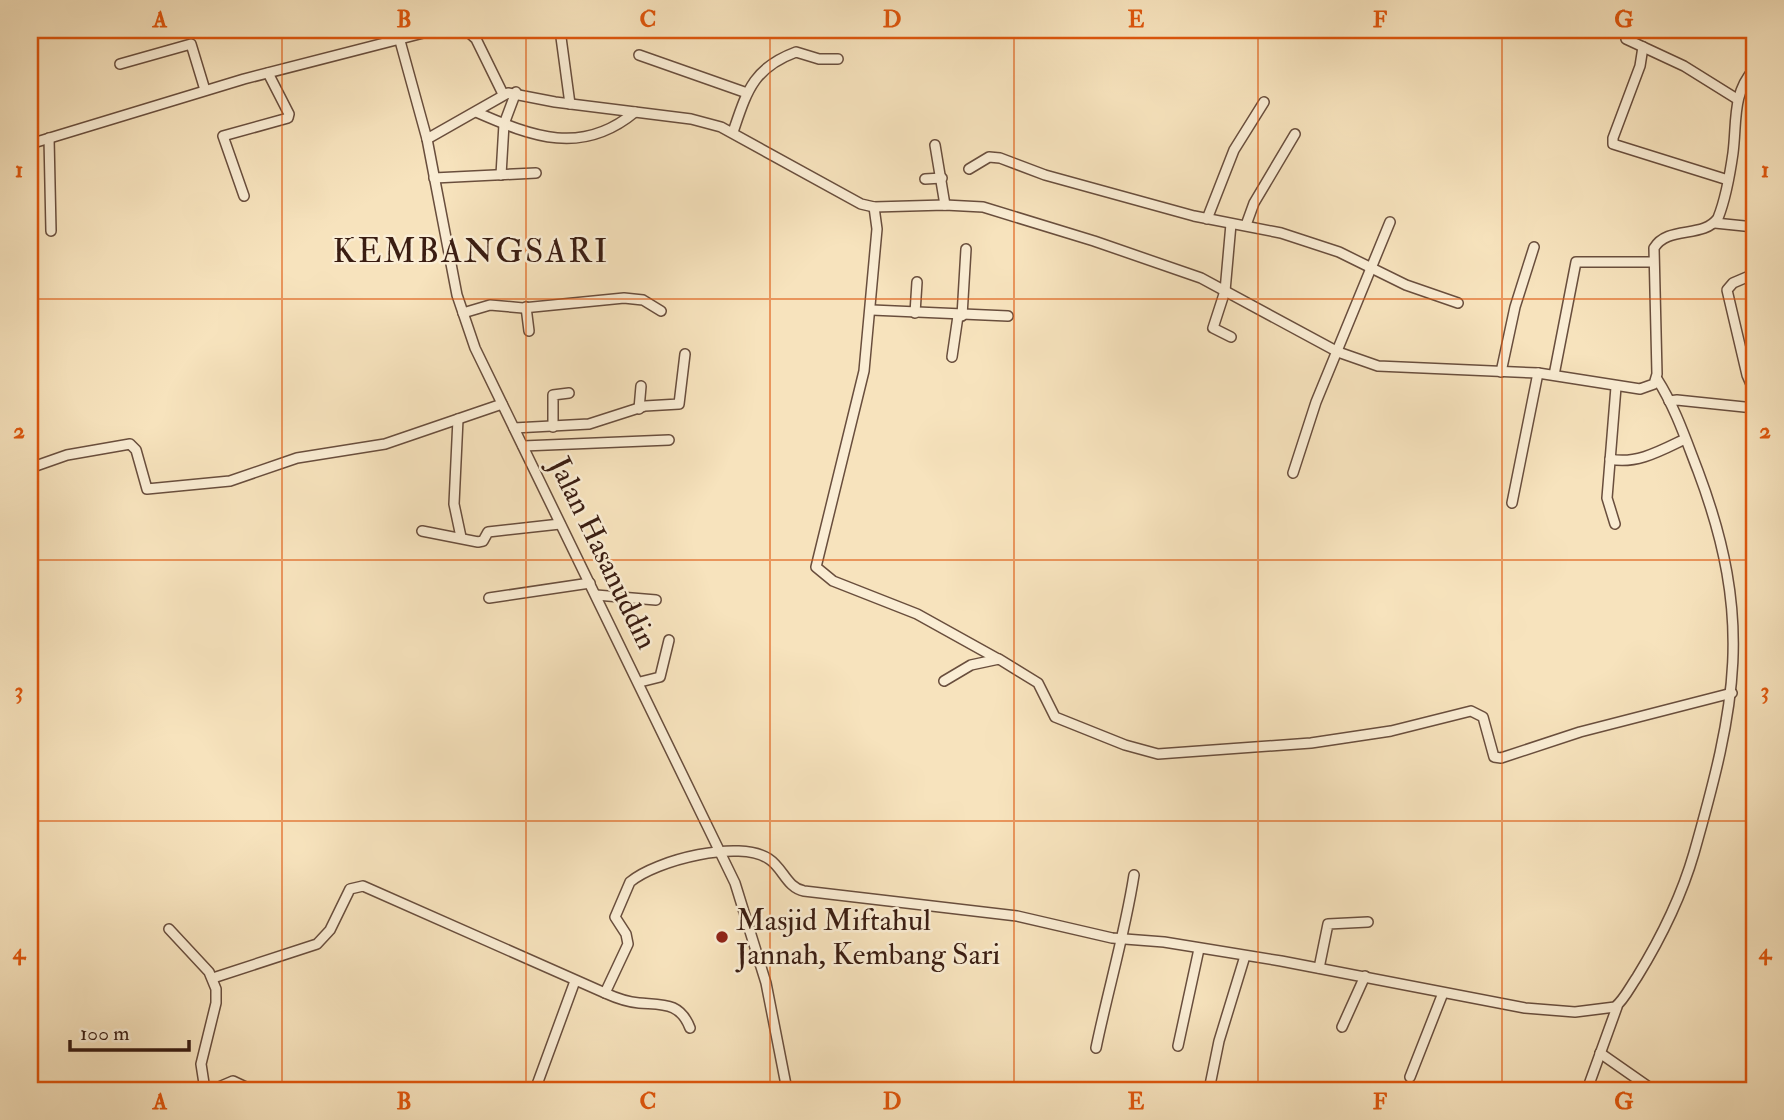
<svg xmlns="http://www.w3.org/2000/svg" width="1784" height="1120" viewBox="0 0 1784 1120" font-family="'IM FELL Double Pica',serif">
  <rect width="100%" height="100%" fill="#f7e3bd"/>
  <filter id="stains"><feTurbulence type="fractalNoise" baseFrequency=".00286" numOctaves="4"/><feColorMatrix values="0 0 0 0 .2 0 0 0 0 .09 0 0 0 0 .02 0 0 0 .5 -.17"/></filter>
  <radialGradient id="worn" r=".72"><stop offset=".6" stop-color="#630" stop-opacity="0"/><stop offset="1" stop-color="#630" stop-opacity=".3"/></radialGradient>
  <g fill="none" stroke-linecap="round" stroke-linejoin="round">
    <defs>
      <g id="minor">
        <polyline points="397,30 427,139 457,295 475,348 735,883 766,983 787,1090"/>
        <polyline points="466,30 476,39 503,94"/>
        <polyline points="560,30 570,104"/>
        <polyline points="1626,39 1684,66 1737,99"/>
        <polyline points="1643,47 1640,66 1613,138 1613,144 1728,180"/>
        <polyline points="639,55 747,93"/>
        <polyline points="120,64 191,44 205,90"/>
        <path d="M476,112C533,137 582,156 635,112"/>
        <path d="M733,132C747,91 753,68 796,52L819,59H838"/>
        <polyline points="49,138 51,231"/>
        <path d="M427,139L508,93L555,102L691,119L721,127L861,204L874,207L945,205L983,207L1094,241L1201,278L1338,352L1378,366L1538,373L1640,389L1654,384L1657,374L1654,248C1668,225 1703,239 1718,218C1726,198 1730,174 1733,153C1737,121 1732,94 1754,69"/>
        <polyline points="30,144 244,79 435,30"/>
        <polyline points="935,145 945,205"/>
        <polyline points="969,169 989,157 1000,158 1045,175 1194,216 1281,233 1339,252 1406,285 1458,303"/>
        <polyline points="501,175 504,124 516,92"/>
        <polyline points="434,178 536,173"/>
        <polyline points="925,179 942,178"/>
        <polyline points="244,196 223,136 288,118 289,114 268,73"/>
        <polyline points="874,207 877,229 864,371 816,567 833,581 917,614 998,659"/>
        <polyline points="1207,219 1234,150 1264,102"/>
        <polyline points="1715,223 1754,227"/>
        <polyline points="1246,225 1254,203 1295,134"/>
        <polyline points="1754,274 1733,283 1727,290 1747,375 1754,391"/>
        <polyline points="526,307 529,331"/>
        <polyline points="872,310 1008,316"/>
        <polyline points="463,313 490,305 523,308 624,298 643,300 661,311"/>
        <polyline points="915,313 917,282"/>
        <polyline points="962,316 966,249"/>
        <polyline points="1231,337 1213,328 1225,291 1231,224"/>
        <polyline points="952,357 958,316"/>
        <polyline points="1501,372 1515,307 1534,247"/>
        <polyline points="1554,375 1576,262 1653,262"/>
        <polyline points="1669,401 1677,400 1754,408"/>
        <polyline points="639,409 641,386"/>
        <polyline points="458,419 454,504 461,537"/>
        <polyline points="553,427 553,395 569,393"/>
        <polyline points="514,428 589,424 645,406 679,404 685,354"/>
        <polyline points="523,446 669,440"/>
        <path d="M1610,459C1636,465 1662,450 1685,439"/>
        <polyline points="30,468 67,455 130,444 136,450 147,489 230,481 297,458 385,444 502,404"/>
        <polyline points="1293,473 1316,402 1390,222"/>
        <polyline points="1512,503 1538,373"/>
        <polyline points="1615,524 1607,498 1616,387"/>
        <polyline points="422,531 478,542 483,541 488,532 560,524"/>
        <polyline points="596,595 656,600"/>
        <polyline points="489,598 590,583"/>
        <polyline points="944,681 971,665 999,659 1038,683 1055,717 1125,745 1158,754 1311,743 1391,731 1471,711 1483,717 1494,757 1501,758 1580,732 1732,693"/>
        <polyline points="640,682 660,677 669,640"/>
        <polyline points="169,929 209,972 216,989 216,1003 201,1064 205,1090"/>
        <polyline points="1319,968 1328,924 1368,922"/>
        <path d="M213,978L317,944L330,930L350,889L363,886L605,993L628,944L626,934L615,917L630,882C656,860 740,839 769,859C783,868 787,888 804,891L1017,916L1112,938L1164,942L1281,961L1525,1008L1575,1012L1615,1007C1624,1000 1630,987 1637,977C1661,938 1681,898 1694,853C1736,705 1754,620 1698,471C1686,440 1675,407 1657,379"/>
        <path d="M605,993C616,998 627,1002 639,1003C663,1005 680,1002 690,1028"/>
        <polyline points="1342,1027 1365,976"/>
        <polyline points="1178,1046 1199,949"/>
        <path d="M1096,1048C1108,990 1125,933 1134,875"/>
        <polyline points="1600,1053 1653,1090"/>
        <polyline points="1410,1077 1443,993"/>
        <polyline points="212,1090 233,1081 252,1090"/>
        <polyline points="535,1090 575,981"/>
        <polyline points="1209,1090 1219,1041 1245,956"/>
        <polyline points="1587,1090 1617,1007"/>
      </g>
    </defs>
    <use href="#minor" stroke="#694e3d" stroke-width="12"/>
    <use href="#minor" stroke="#faedd4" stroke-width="9"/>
  </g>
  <path fill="none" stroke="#df560c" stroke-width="2" stroke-opacity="0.55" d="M282,30V1090M526,30V1090M770,30V1090M1014,30V1090M1258,30V1090M1502,30V1090M30,299H1754M30,560H1754M30,821H1754"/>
  <circle fill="#8f2418" stroke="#faedd4" stroke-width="2.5" cx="722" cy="937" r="7"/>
  <g text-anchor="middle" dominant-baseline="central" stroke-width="5" stroke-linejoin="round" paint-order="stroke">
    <g font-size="30" fill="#3a1d12" stroke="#faedd4">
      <text transform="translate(603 553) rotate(64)">Jalan Hasanuddin</text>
    </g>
    <g font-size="30" fill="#3a1d12" stroke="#faedd4" text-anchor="start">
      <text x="736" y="920">Masjid Miftahul<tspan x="736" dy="34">Jannah, Kembang Sari</tspan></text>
    </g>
    <g font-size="33" letter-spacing="2" fill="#3a1d12" stroke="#faedd4">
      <text x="471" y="251">KEMBANGSARI</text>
    </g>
  </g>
  <rect width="1784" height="1120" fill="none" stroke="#f7e3bd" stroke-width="77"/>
  <path d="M70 1040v10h119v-10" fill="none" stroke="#3a1d12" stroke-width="3.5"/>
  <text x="80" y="1040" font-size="21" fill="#3a1d12" stroke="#faedd4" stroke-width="5" paint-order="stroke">100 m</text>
  <rect x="38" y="38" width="1708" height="1044" fill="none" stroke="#df560c" stroke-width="2.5"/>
  <g font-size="23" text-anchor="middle" font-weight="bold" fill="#df560c">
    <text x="160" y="27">A</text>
    <text x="404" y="27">B</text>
    <text x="648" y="27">C</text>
    <text x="892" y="27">D</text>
    <text x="1136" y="27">E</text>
    <text x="1380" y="27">F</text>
    <text x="1624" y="27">G</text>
    <text x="19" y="177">1</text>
    <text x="1765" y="177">1</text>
    <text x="19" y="438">2</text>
    <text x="1765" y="438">2</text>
    <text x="19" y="698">3</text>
    <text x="1765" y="698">3</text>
    <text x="19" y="959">4</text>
    <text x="1765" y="959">4</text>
    <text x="160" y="1109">A</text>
    <text x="404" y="1109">B</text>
    <text x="648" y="1109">C</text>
    <text x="892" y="1109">D</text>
    <text x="1136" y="1109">E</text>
    <text x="1380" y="1109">F</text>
    <text x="1624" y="1109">G</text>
  </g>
  <rect width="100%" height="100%" filter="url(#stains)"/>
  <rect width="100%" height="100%" fill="url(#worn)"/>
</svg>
